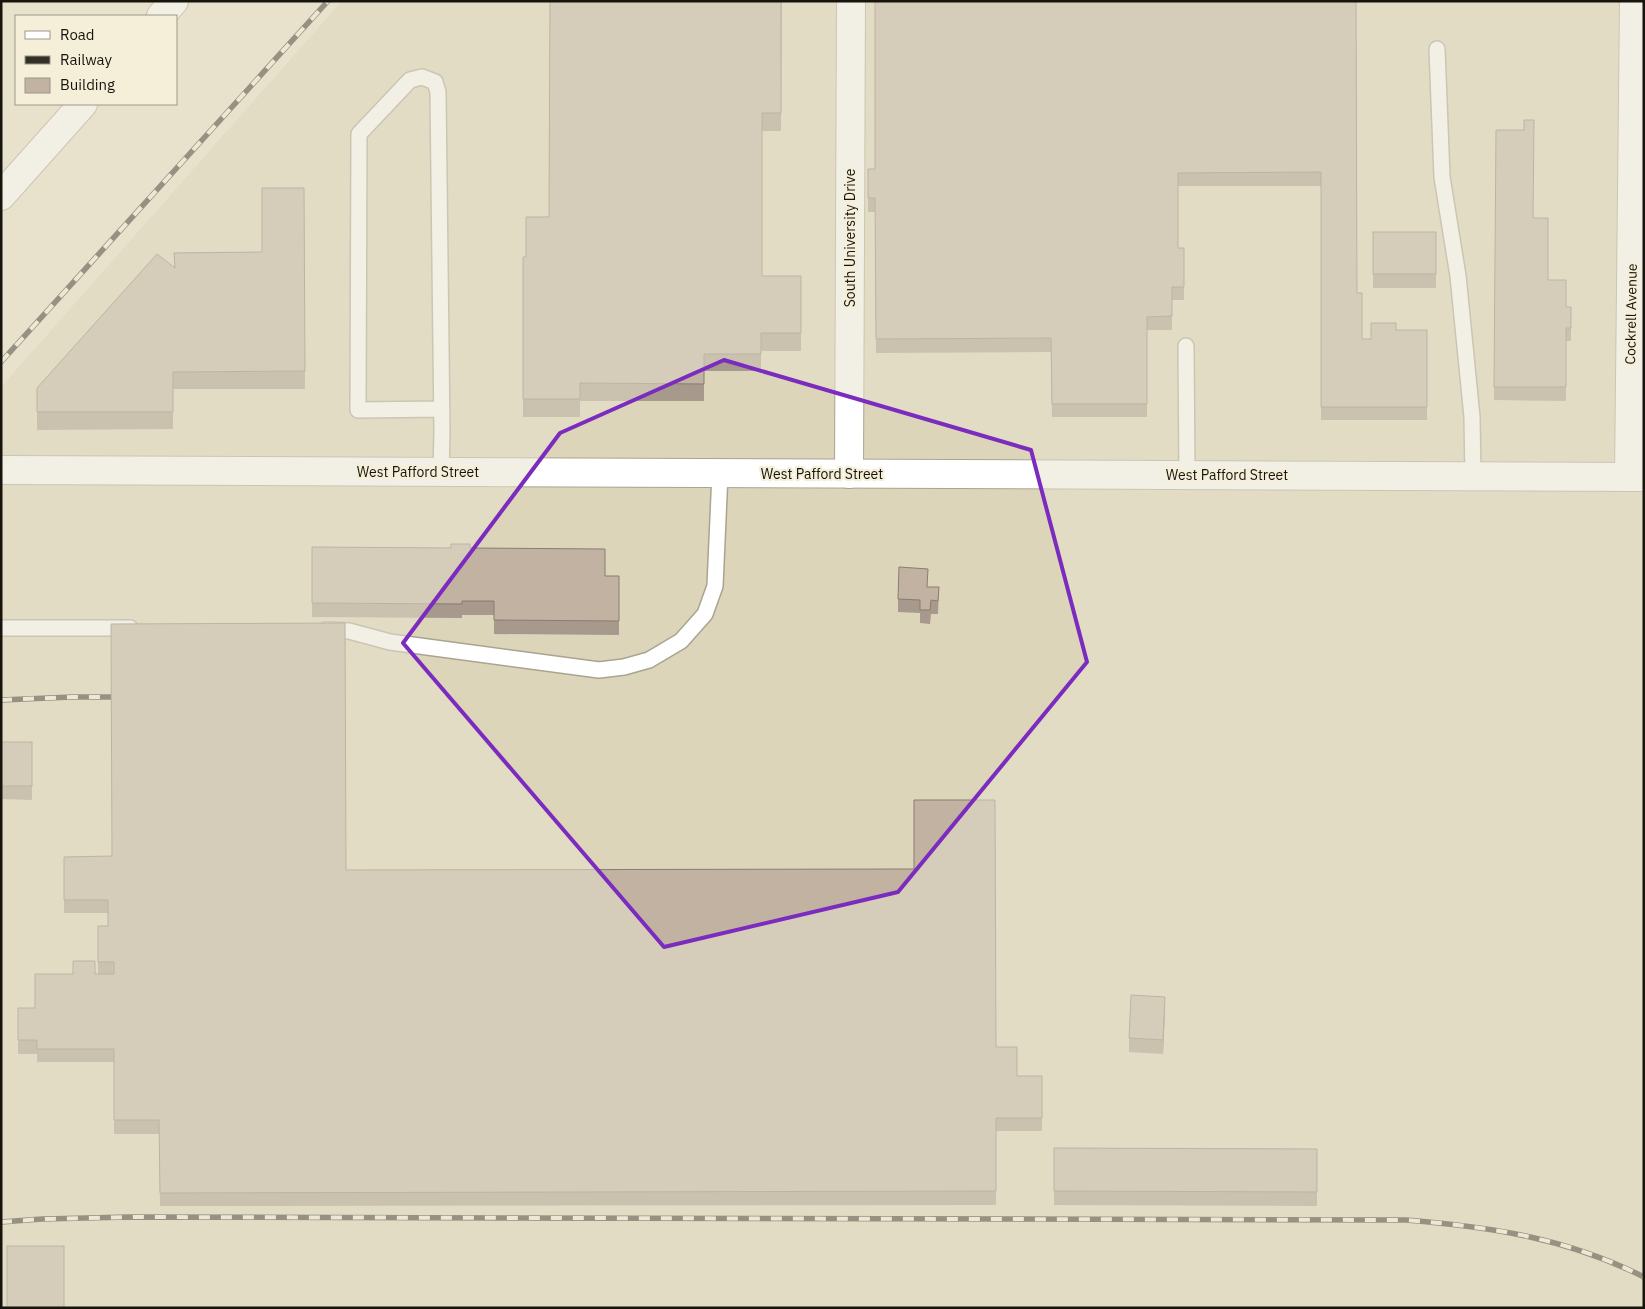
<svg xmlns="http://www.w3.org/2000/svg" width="1645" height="1309" viewBox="0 0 1645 1309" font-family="'IBM Plex Sans',sans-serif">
  <rect width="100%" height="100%" fill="#e8e2cd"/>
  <polygon fill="#dcd5b9" points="342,1 1644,1 1644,1308 1,1308 1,387"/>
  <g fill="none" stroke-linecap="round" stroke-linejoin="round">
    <defs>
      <g id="service">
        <polyline points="1437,49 1442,177 1458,276 1472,417 1473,477"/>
        <polyline points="1186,346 1187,475"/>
        <polyline points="441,472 442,432 438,92 435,82 422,77 410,80 359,134 358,410 442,409"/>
        <polyline points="1,628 130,628"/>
        <polyline points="326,630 349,631 390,642 599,670 624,667 649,660 681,641 705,614 715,586 720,473"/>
      </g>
      <g id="minor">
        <polyline points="1,470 1644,477"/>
        <polyline points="849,474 851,1"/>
        <polyline points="1629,477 1634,1"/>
      </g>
      <g id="tertiary">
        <polyline points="161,16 174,1"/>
        <polyline points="1,196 83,104"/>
      </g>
    </defs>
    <use href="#service" stroke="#a9a491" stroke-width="18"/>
    <use href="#minor" stroke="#a9a491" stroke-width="30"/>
    <use href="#tertiary" stroke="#a9a491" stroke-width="30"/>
    <use href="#service" stroke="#fff" stroke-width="15"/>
    <use href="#minor" stroke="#fff" stroke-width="28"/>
    <use href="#tertiary" stroke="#fff" stroke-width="28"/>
    <defs>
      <g id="rail">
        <polyline points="1,362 328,1"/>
        <polyline points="1,700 72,697 112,697"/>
        <path d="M1,1222L42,1219L129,1217L1406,1220C1492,1227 1566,1238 1644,1277"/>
      </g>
    </defs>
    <use href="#rail" stroke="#333028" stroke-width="5.5"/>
    <use href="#rail" stroke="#f5efda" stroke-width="4" stroke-dasharray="11" stroke-linecap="butt"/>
  </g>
  <g fill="#a7998b">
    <polygon points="782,1 781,131 762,131 762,276 801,276 801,351 761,351 761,371 704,371 704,401 580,401 580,417 523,417 523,257 526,257"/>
    <polygon points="1356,1 1357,293 1362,339 1371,339 1396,330 1427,330 1427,420 1321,420 1321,186 1178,186 1178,248 1184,248 1184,300 1172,300 1172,330 1147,330 1147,417 1052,417 1051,352 876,353 875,212 868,212 868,169 875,169"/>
    <polygon points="1496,130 1534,218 1548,280 1566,307 1571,307 1571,341 1566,341 1566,401 1494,400"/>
    <polygon points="304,188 305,389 173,389 173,429 37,430 37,388 174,268 174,253 262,252"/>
    <rect x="1373" y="232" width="63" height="56"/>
    <polygon points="312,547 470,548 605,576 619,576 619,635 494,634 494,615 462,615 462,618 312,617"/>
    <polygon points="927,587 939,587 938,614 931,614 930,624 920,623 920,613 898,612 898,599"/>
    <polygon points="1,742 32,742 32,800 1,799"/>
    <polygon points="112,856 346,870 996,1047 1017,1076 1042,1076 1042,1131 996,1131 996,1205 160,1206 159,1134 114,1134 114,1062 37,1062 37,1054 18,1054 18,1008 35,1008 95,974 98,974 98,926 108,926 108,913 64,913 64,857"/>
    <polygon points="1165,1010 1163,1054 1129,1052 1129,1038"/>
    <polygon points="1054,1148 1317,1149 1317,1206 1054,1205"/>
  </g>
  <polygon fill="#887d71" points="1165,997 1165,1010 1163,1054 1163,1040"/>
  <g fill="#c2b2a2" stroke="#887d71">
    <polygon points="550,1 781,1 781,113 762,113 762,276 801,276 801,333 761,333 761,354 704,354 704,384 580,383 580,399 523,399 523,257 526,257 526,217 549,217"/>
    <polygon points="875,1 1356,1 1357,293 1362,293 1362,339 1371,339 1371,323 1396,323 1396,330 1427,330 1427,407 1321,407 1321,172 1178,173 1178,248 1184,248 1184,287 1172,287 1172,316 1147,317 1147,404 1052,404 1051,338 876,339 875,198 868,198 868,169 875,169"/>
    <polygon points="1524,120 1534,120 1533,218 1548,218 1548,280 1566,280 1566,307 1571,307 1571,328 1566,328 1566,387 1494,387 1496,130 1524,130"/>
    <polygon points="262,188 304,188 305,371 173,372 173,412 37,412 37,388 157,254 175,268 174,253 262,252"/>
    <rect x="1373" y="232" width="63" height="42"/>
    <polygon points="451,544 470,544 470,548 605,549 605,576 619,576 619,621 494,620 494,601 462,601 462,604 312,603 312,547 451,548"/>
    <polygon points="899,567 928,569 927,587 939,587 938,601 931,600 930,610 920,610 920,600 898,599"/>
    <polygon points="345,623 346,870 914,869 914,800 995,800 996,1047 1017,1047 1017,1076 1042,1076 1042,1118 996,1118 996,1191 160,1193 159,1120 114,1120 114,1049 37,1049 37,1040 18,1040 18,1008 35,1008 35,974 73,974 73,961 95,961 95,974 114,974 114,962 98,962 98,926 108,926 108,900 64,900 64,857 112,856 111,624"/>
    <rect x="1" y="742" width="31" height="44"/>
    <polygon points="1131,995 1165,997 1163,1040 1129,1038"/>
    <polygon points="1054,1148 1317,1149 1317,1192 1054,1191"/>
    <rect x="7" y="1246" width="57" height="62"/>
  </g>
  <path d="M0 0H1645V1309H0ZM724,360L1031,450L1087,662L898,892L664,947L403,643L560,433Z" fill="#e8e2cd" fill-opacity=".55" fill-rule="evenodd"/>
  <path fill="none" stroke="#7b2cbf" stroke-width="4" stroke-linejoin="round" d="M724,360L1031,450L1087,662L898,892L664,947L403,643L560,433Z"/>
  <g text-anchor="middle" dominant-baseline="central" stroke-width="4.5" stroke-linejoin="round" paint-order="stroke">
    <g font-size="14" fill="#16140d" stroke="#f5efda">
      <text transform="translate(850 238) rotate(-90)">South University Drive</text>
      <text transform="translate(1631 314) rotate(-89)">Cockrell Avenue</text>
      <text x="418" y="472">West Pafford Street</text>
      <text x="822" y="474">West Pafford Street</text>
      <text x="1227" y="475">West Pafford Street</text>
    </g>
  </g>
  <rect width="1645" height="1309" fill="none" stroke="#16140d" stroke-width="5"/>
  <rect x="15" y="15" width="162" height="90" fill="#f5efda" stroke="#9c9788"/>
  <rect x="25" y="31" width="25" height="8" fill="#ffffff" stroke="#9c9788"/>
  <text x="60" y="40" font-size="15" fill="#16140d">Road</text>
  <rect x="25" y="56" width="25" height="8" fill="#333028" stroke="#9c9788"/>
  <text x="60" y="65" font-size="15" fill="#16140d">Railway</text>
  <rect x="25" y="78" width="25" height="15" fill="#c2b2a2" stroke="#9c9788"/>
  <text x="60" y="90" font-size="15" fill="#16140d">Building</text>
</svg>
